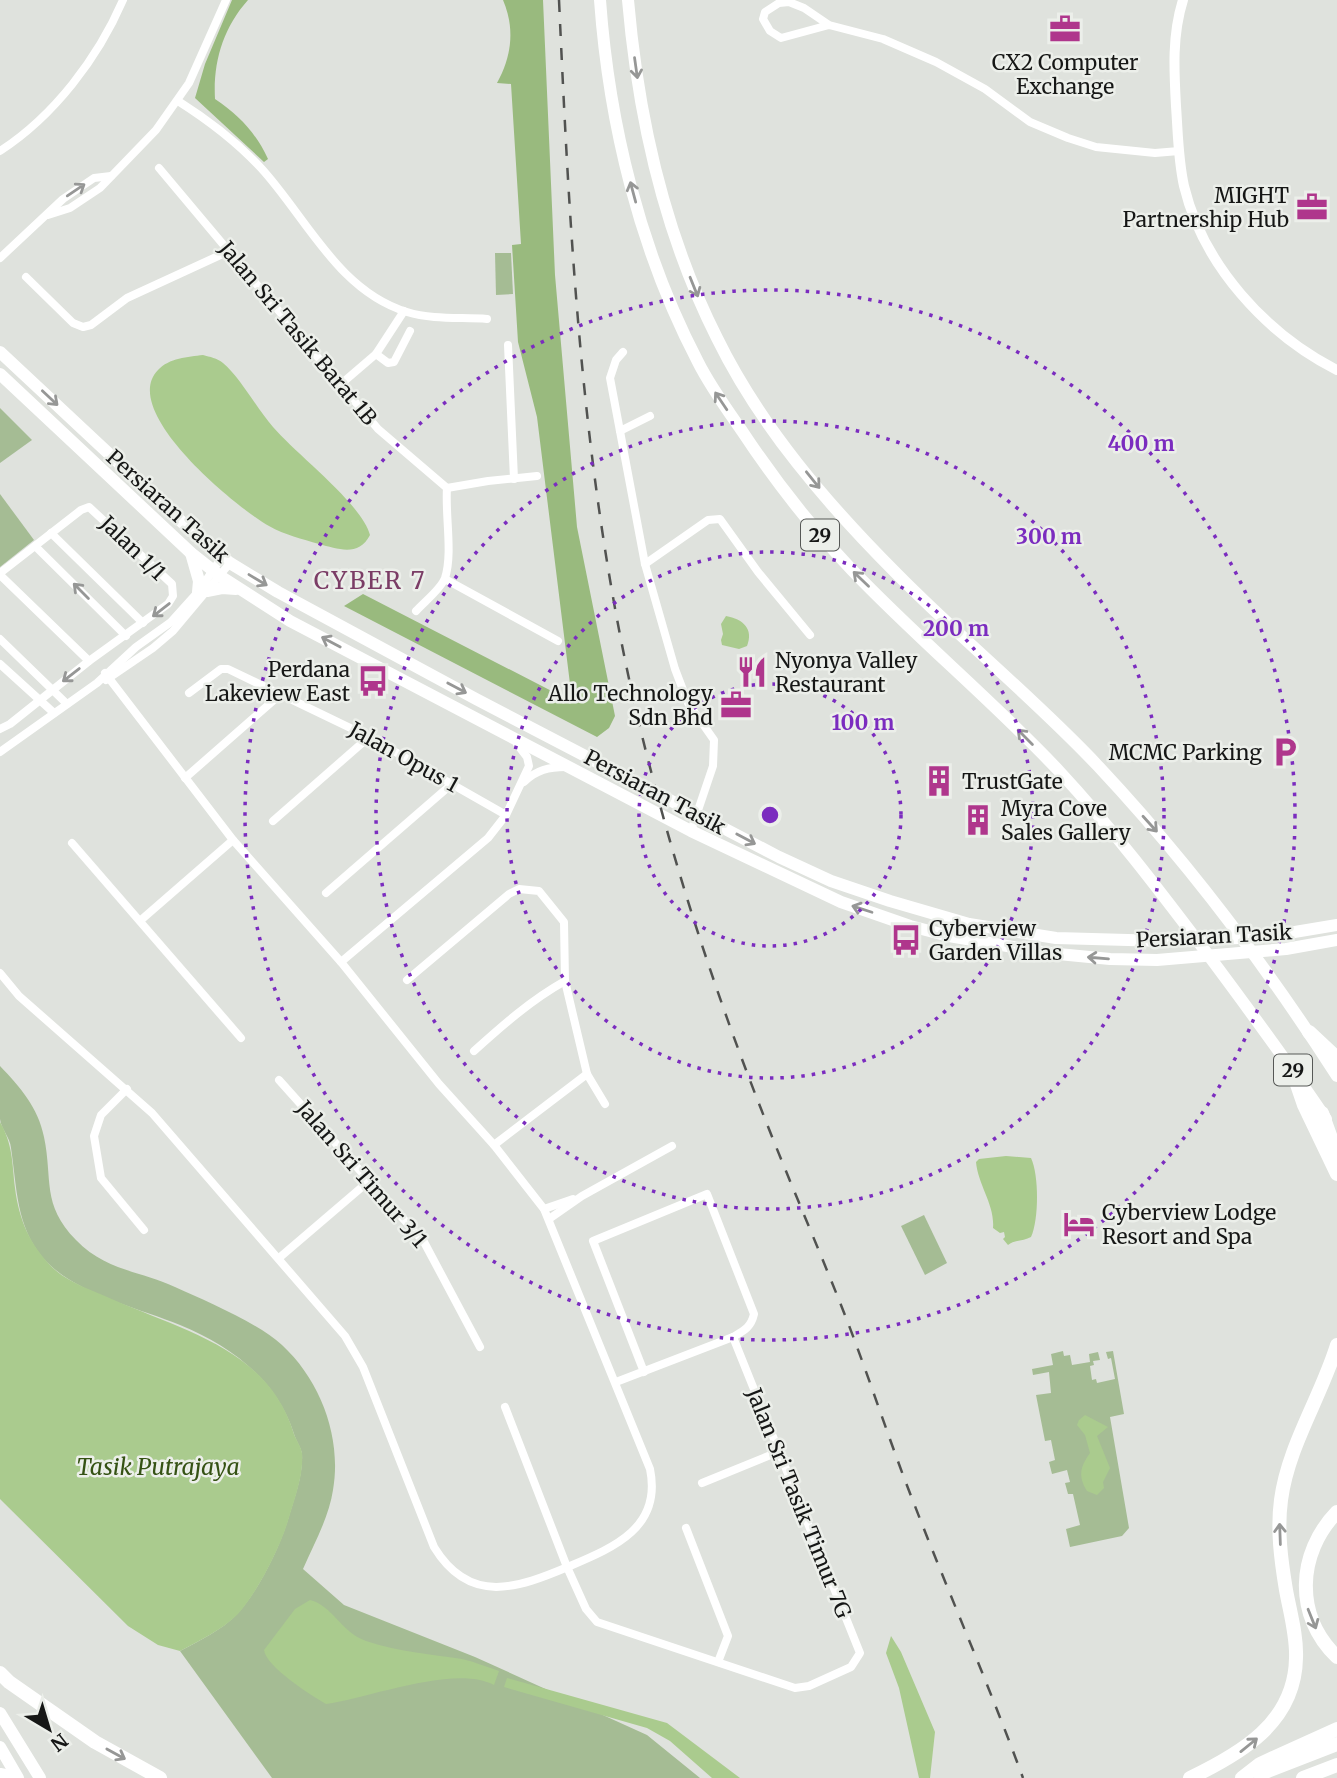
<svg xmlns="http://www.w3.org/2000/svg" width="1337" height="1778" viewBox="0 0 1337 1778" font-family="Merriweather,serif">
  <rect width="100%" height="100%" fill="#dfe2dd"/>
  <g fill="#a5bc94">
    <polygon points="495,253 511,253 513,294 496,295"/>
    <polygon points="0,408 32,440 0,463"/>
    <polygon points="0,494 34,540 0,567"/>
    <path d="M0,1066C20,1087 38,1107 44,1137C53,1180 41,1204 76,1240C106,1271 138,1270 175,1287C206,1301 258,1323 282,1345C321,1381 342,1438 333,1490C329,1517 314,1544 303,1569L344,1605L475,1657L647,1735L700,1778H272L180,1651C199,1641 222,1630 237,1614C258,1592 281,1545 289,1516C295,1496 303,1475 302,1454C301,1447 296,1441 294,1434C277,1380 231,1346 180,1325C136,1307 75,1294 43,1258C16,1226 17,1188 11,1148C10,1137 1,1129 0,1119C0,1102 0,1083 0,1066Z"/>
    <polygon points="924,1215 947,1263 925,1275 901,1226"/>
    <polygon points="1063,1351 1064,1356 1070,1355 1072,1365 1090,1362 1089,1354 1098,1352 1100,1360 1093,1361 1094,1365 1090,1366 1092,1380 1096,1379 1097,1383 1115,1379 1111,1358 1108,1359 1106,1352 1113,1351 1124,1414 1110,1417 1129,1528 1122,1536 1070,1547 1066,1529 1080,1525 1073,1494 1068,1494 1065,1483 1070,1482 1067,1470 1052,1474 1049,1462 1055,1460 1051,1440 1045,1441 1036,1395 1051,1393 1049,1372 1033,1375 1032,1369 1053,1365 1051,1354"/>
  </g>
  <g fill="#99ba7e">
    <path d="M232,0H248C223,28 213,62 215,99C239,115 256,133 268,159L264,162L195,98L205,64Z"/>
    <path d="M503,0H543L555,275L577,527L615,716L609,728L597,737L344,606L363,594L569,700L571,692L537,417L518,342L512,245L521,244L511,84L497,83C512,56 515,28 503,0Z"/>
  </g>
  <g fill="#aacb8e">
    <path d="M203,355C210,357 217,358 223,363C240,377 257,409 273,427C297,455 362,504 370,535C359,557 338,549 319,544C302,539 285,535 269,526C237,508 118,411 158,370C169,358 188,357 203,355Z"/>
    <path d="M726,616C743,619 754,629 747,646L739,649L722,645L721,640L723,634L721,624Z"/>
    <path d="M0,1122C13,1145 12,1162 15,1188C19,1220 30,1245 53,1268C69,1283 94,1291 114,1300C185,1331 269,1350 294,1434C296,1440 301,1446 302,1453C304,1475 294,1500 288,1521C280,1548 257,1593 238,1614C222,1630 199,1641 180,1651L158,1645L128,1626L0,1499Z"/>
    <path d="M1006,1156L1031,1158C1039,1175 1039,1219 1031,1237C1024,1241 1014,1240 1008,1245L1003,1239L1005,1237L1004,1232L1000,1233L993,1228C995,1205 978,1185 976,1162L979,1159Z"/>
    <path d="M1085,1415L1108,1427L1097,1436L1110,1468L1103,1482L1104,1488L1097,1495L1087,1491C1078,1476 1080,1467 1090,1453L1085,1435L1077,1425L1079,1420Z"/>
    <path d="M310,1600C333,1606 341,1632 366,1641C399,1652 430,1654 462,1659C475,1662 487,1667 499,1671L494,1685C455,1664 370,1698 326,1704C311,1695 266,1667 264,1650L295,1609Z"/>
    <polygon points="891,1636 901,1652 935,1732 930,1778 919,1778 899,1688 886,1653"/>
    <polygon points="507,1678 667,1723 740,1778 712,1778 670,1741 647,1728 504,1687"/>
  </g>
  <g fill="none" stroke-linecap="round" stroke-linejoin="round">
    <g stroke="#fff" stroke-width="8">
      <polyline points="829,25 781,38 770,31 763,19 765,12 779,3 789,2 804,8 829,25 883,39 936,62 985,89 1030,122 1068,138 1096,147 1155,153 1179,151"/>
      <path d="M178,101C208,120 236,141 261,168C306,217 338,291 407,312C433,320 461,317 487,319"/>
      <path d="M0,151C54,116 98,58 123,0"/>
      <polyline points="159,168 378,429 447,488"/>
      <polyline points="48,215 70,208 100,188 156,130 189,83 226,0"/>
      <polyline points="0,258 63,199 94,178 111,176"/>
      <polyline points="26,277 73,323 83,327 91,325 127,298 229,251"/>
      <polyline points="508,345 514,479"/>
      <polyline points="623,352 616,360 610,378 645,564 675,669 688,703 714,740 713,766 691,831"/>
      <polyline points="376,354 388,363 394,362 410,331"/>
      <polyline points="341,384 376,354 404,311"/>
      <polyline points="620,431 650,416"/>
      <polyline points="447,488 488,481 537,476"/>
      <polyline points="51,533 143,623"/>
      <polyline points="35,546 126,636"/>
      <polyline points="645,564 708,520 720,519 758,572 810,635"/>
      <polyline points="0,573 81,510 89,507 172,584 173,596 168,604 89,661 10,724 0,729"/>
      <polyline points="0,575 89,661"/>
      <polyline points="445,579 558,641"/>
      <path d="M416,611C424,602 441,589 445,578C453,554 445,515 447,488"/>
      <polyline points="0,639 67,704"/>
      <polyline points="0,664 54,713"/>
      <polyline points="106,680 153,648 173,631 230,563"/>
      <polyline points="189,693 221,669 228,669 369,737 506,815"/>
      <polyline points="0,752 97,683 136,647 171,622 198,592 222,557"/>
      <polyline points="185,778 282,693"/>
      <path d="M524,782C536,770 549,767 566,767"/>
      <polyline points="273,821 369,737"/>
      <polyline points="72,843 241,1038"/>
      <polyline points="326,893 453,783"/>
      <polyline points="141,920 233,840"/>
      <polyline points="341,962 488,838 506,815 529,766 527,757 517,744"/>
      <path d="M0,973L19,996L152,1113L345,1336L363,1367L434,1547C470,1606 518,1588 570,1566C615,1547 662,1527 650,1469L544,1209L494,1145L439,1084L341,962L233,840L105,673"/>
      <polyline points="407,980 509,894 519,889 539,891 564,922 565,981 587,1074 605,1104"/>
      <path d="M474,1051C503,1025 531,1000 565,981"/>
      <polyline points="279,1080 424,1242 480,1347"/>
      <polyline points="127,1089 101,1115 94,1136 101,1178 144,1230"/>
      <polyline points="494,1145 587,1074"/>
      <polyline points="544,1209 573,1199"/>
      <polyline points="549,1219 582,1196 672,1146"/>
      <polyline points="279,1258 369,1181"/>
      <path d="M616,1382L733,1337C745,1330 751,1327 754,1314L707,1194L593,1241L644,1372"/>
      <polyline points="505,1407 567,1567 586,1609 597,1622 795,1688 809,1686 851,1667 860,1653 733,1337"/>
      <polyline points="702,1483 778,1452"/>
      <polyline points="686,1528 728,1636 718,1662"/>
    </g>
    <path stroke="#fff" stroke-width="10" d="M1183,0C1172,35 1174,70 1176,106C1178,133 1178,159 1184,186C1203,265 1266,334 1337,370"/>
    <g stroke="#fff" stroke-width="12">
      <polyline points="0,352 183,523 230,563 278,592 476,699 779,857 831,881 890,901 969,924 1056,938 1164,941 1265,937 1337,925"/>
      <polyline points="0,374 191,553 220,576 290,621 691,831 841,902 910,926 949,936 1048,953 1110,959 1157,960 1286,949 1337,940"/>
      <polyline points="191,553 199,581 198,592"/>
      <polyline points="207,591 222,588 236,589"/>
      <polyline points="0,1713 40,1778"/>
      <polyline points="0,1747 18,1778"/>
    </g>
    <g stroke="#fff" stroke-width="12">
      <path d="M600,0C609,124 640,251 698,362C710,386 726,408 742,431C775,481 811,527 852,570C919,640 993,701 1059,771C1112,828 1159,890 1206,952C1247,1007 1288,1062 1326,1119"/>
      <path d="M628,0C638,116 664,233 717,338C760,426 828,505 897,574C962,640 1035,699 1098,766C1187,861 1267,967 1337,1076"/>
    </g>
    <g stroke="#fff" stroke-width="14">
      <polyline points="1309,1032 1337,1058"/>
      <polyline points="1291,1067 1304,1105 1337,1174"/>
      <polyline points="1322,1113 1336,1152"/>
      <path d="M1337,1512C1297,1553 1294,1616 1337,1657"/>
      <polyline points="0,1673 9,1682 95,1742 160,1778"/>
      <polyline points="1260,1774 1337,1744"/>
      <polyline points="0,1775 16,1778"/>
      <path d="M1190,1778C1240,1754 1295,1723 1296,1658C1297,1636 1290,1612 1286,1590C1281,1560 1277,1530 1281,1500C1288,1446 1321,1397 1337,1345"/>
      <polyline points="1242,1778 1260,1764 1337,1729"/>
      <polyline points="1303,1778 1337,1765"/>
    </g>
    <path stroke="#515250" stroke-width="2.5" stroke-dasharray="12 12" stroke-linecap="butt" d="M559,0C571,263 584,518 652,775C682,891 721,1008 765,1119C789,1180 815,1240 839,1300C866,1367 887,1435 913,1501C949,1594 989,1685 1023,1778"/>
  </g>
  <defs><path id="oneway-shaft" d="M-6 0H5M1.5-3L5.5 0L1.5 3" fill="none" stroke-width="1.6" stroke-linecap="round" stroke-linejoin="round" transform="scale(1.75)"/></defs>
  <g stroke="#969796">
    <use href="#oneway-shaft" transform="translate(636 68) rotate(82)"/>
    <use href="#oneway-shaft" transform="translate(76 190) rotate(-34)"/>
    <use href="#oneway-shaft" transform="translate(633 192) rotate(-105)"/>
    <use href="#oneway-shaft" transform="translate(694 287) rotate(68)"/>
    <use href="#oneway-shaft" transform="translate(50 398) rotate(43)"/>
    <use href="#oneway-shaft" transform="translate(721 401) rotate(-124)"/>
    <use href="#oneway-shaft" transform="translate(813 480) rotate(51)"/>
    <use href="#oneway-shaft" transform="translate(861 579) rotate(-136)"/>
    <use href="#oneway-shaft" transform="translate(258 580) rotate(31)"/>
    <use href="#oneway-shaft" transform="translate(81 591) rotate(-135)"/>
    <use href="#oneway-shaft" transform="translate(161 610) rotate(142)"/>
    <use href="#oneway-shaft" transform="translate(331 642) rotate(-152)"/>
    <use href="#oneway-shaft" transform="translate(71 675) rotate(142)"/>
    <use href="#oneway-shaft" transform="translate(457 688) rotate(28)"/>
    <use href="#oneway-shaft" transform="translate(1025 737) rotate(-135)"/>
    <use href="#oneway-shaft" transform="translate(1150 824) rotate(48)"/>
    <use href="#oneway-shaft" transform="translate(746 839) rotate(28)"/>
    <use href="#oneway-shaft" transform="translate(862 909) rotate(-162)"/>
    <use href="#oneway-shaft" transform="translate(1098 958) rotate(-175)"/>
    <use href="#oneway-shaft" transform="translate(1280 1534) rotate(-92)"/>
    <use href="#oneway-shaft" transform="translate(1312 1619) rotate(68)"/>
    <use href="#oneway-shaft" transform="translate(1249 1745) rotate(-39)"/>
    <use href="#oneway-shaft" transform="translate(116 1754) rotate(29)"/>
  </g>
  <g fill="none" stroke="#7b2cbf" stroke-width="3.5" stroke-dasharray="3.5 7">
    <circle cx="770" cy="815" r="131"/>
    <circle cx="770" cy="815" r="263"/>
    <circle cx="770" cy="815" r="394"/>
    <circle cx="770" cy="815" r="525"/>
  </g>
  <defs>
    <symbol id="office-bare" viewBox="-9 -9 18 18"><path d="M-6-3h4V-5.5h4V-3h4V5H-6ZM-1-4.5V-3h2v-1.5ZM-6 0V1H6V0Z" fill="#af368c" stroke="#ecefea" stroke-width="2.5" paint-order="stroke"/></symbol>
    <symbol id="restaurant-bare" viewBox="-9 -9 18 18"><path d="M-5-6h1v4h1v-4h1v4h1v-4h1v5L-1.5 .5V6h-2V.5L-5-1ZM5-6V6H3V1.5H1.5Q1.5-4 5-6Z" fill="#af368c" stroke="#ecefea" stroke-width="2.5" paint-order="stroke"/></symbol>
    <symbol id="bus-bare" viewBox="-9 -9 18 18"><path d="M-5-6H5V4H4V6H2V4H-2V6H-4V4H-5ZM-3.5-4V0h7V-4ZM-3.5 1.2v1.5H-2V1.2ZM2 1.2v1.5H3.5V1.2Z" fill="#af368c" stroke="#ecefea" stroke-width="2.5" paint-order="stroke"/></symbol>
    <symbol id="parking-bare" viewBox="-9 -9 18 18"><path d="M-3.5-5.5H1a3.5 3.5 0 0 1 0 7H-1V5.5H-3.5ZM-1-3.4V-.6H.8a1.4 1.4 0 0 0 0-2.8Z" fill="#af368c" stroke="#ecefea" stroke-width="2.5" paint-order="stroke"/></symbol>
    <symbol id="building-bare" viewBox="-9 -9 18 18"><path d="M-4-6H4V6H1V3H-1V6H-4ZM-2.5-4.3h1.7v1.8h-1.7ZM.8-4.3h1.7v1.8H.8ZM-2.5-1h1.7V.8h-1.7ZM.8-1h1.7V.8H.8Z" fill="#af368c" stroke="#ecefea" stroke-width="2.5" paint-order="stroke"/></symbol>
    <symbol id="hotel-bare" viewBox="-9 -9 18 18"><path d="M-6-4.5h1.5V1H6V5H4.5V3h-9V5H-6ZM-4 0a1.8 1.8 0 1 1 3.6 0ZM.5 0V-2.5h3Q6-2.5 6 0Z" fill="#af368c" stroke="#ecefea" stroke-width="2.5" paint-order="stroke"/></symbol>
  </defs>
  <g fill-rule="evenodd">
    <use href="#office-bare" x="1043" y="7" width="44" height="44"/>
    <use href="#office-bare" x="1290" y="185" width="44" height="44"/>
    <use href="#restaurant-bare" x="730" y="650" width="44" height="44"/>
    <use href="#bus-bare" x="351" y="659" width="44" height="44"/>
    <use href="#office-bare" x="714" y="683" width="44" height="44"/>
    <use href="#parking-bare" x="1263" y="730" width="44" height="44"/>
    <use href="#building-bare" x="917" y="759" width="44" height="44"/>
    <use href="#building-bare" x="956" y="798" width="44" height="44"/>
    <use href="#bus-bare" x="884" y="918" width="44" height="44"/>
    <use href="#hotel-bare" x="1057" y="1202" width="44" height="44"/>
  </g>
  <g text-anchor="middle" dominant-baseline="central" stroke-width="5" stroke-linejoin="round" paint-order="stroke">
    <g fill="#ecefea" stroke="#565856" stroke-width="2">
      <rect x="801" y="519.5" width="38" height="31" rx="5"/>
      <rect x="1274" y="1054.5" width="38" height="31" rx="5"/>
    </g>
    <g font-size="19" font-weight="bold" fill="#161716">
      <text x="820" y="535">29</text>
      <text x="1293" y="1070">29</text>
    </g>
    <g font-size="21" fill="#161716" stroke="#ecefea" text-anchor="start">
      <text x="1065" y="62" text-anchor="middle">CX2 Computer<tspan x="1065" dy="24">Exchange</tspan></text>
      <text x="1289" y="195" text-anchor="end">MIGHT<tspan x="1289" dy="24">Partnership Hub</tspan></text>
      <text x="775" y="660">Nyonya Valley<tspan x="775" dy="24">Restaurant</tspan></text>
      <text x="350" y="669" text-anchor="end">Perdana<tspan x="350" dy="24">Lakeview East</tspan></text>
      <text x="713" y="693" text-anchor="end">Allo Technology<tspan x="713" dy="24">Sdn Bhd</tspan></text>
      <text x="1262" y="752" text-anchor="end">MCMC Parking</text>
      <text x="962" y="781">TrustGate</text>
      <text x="1001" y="808">Myra Cove<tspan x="1001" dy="24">Sales Gallery</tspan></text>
      <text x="929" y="928">Cyberview<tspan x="929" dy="24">Garden Villas</tspan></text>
      <text x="1102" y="1212">Cyberview Lodge<tspan x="1102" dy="24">Resort and Spa</tspan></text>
    </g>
    <g font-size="21" fill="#161716" stroke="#ecefea">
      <text transform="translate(298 333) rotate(50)">Jalan Sri Tasik Barat 1B</text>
      <text transform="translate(168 506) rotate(42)">Persiaran Tasik</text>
      <text transform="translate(133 548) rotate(44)">Jalan 1/1</text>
      <text transform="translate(404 757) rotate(29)">Jalan Opus 1</text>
      <text transform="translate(655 792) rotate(28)">Persiaran Tasik</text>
      <text transform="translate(1214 936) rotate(-3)">Persiaran Tasik</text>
      <text transform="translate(362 1174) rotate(49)">Jalan Sri Timur 3/1</text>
      <text transform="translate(799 1503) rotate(68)">Jalan Sri Tasik Timur 7G</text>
    </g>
    <g font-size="23" font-style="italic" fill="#355214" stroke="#ecefea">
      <text x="158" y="1466">Tasik Putrajaya</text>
    </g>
    <g font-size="24" letter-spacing="2" fill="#7b3d66" stroke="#ecefea">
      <text x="370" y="580">CYBER 7</text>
    </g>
  </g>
  <circle cx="770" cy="815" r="10" fill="#7b2cbf" stroke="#ecefea" stroke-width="3.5"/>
  <g font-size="21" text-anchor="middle" font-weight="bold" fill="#7b2cbf" stroke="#ecefea" stroke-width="5" stroke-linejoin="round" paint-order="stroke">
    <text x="1141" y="451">400 m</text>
    <text x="1049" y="544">300 m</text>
    <text x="956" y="636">200 m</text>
    <text x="863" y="730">100 m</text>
  </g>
  <g transform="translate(49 1729) rotate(142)" stroke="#ecefea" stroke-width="5" paint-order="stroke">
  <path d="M0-5L12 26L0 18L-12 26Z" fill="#161716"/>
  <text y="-10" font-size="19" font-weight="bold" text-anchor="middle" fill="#161716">N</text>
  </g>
</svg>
